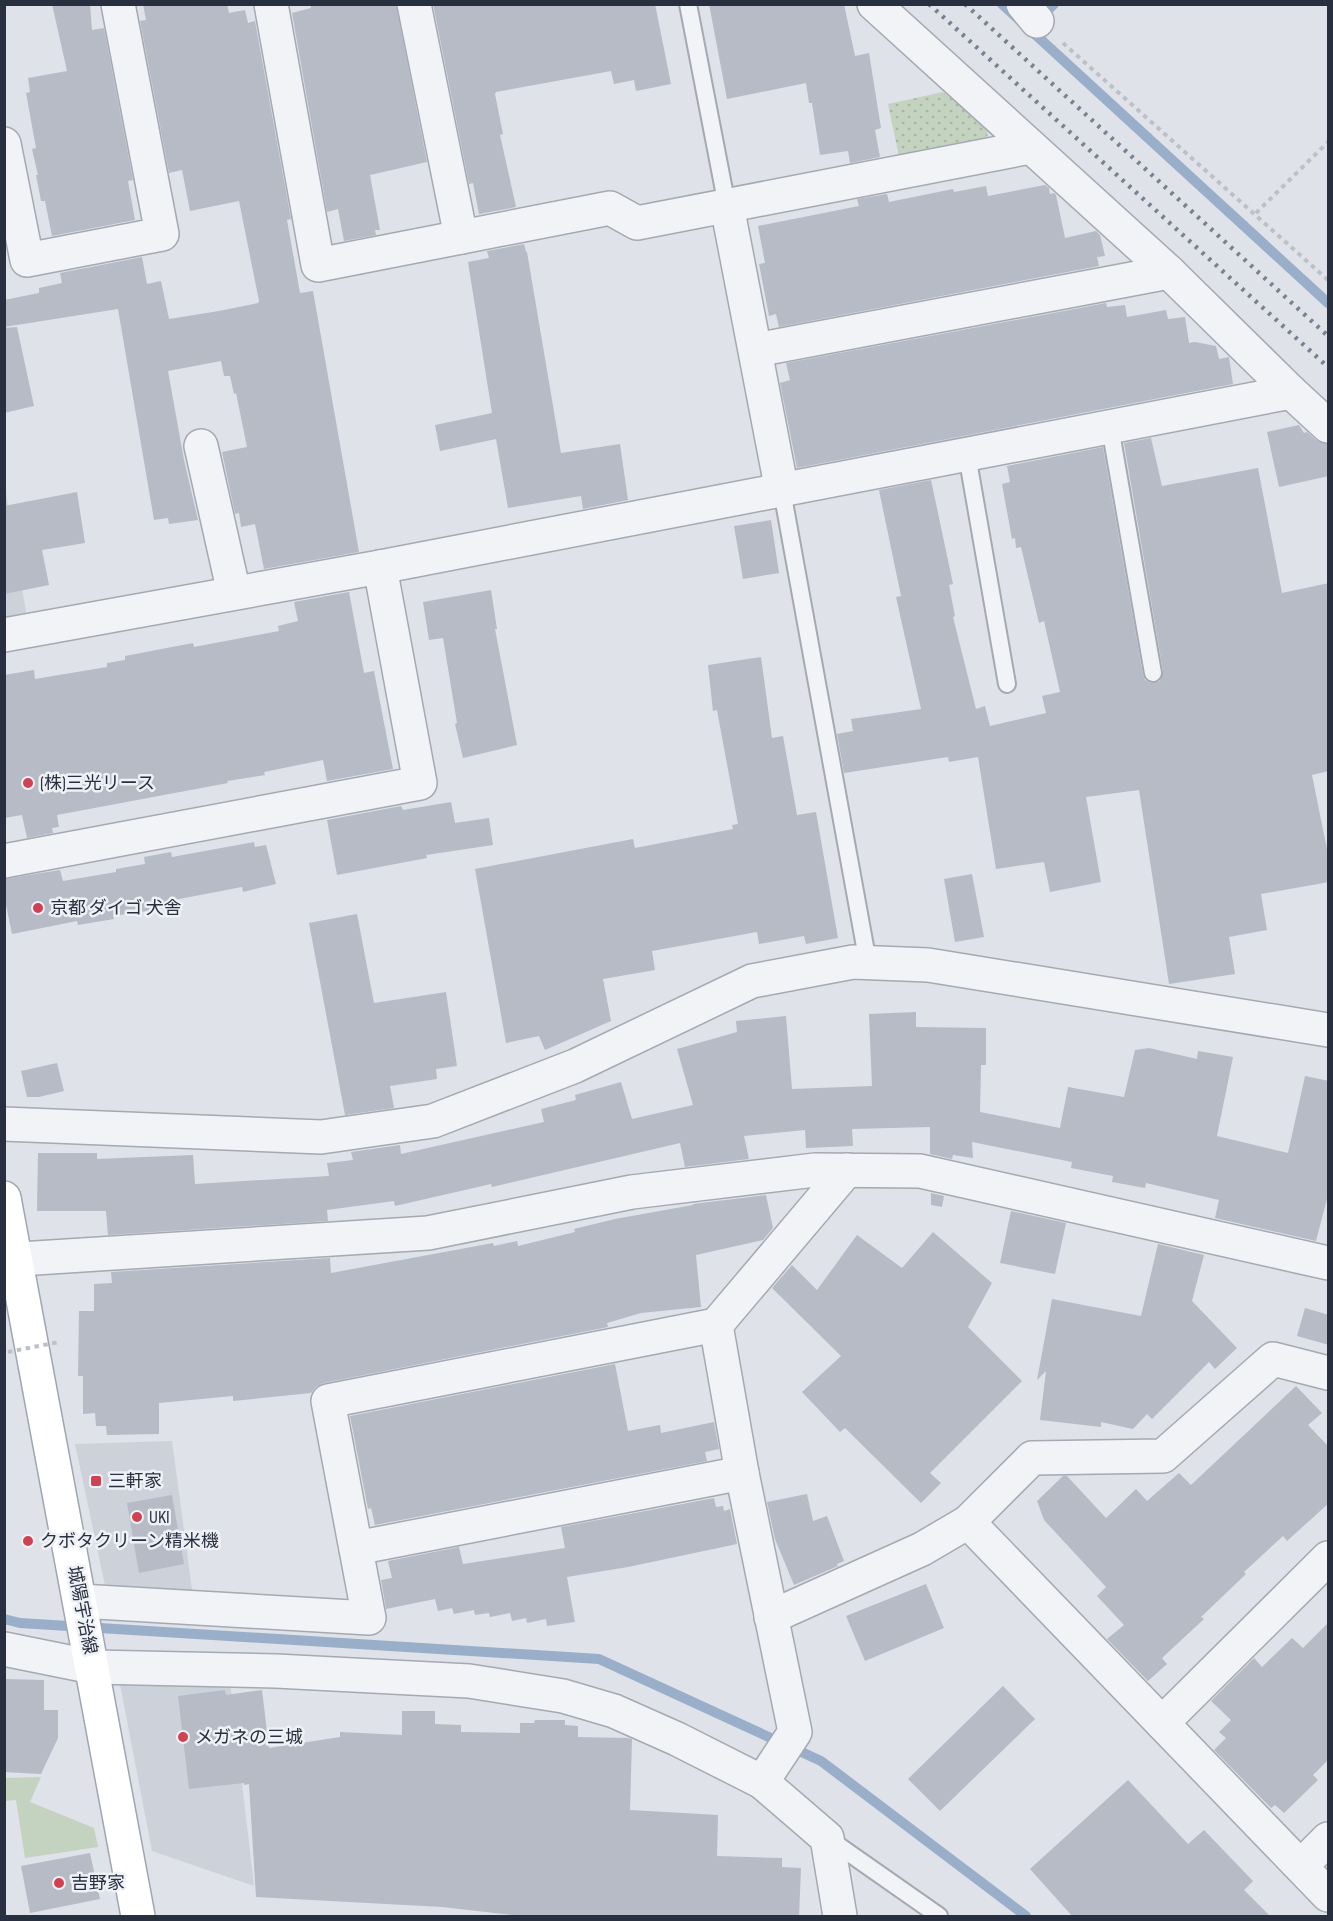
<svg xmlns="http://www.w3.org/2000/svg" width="1333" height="1921" viewBox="0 0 1333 1921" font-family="'Sofia Sans Condensed','Noto Sans JP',sans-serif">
  <defs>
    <pattern id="park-dots" width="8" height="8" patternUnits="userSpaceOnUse" patternTransform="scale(1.5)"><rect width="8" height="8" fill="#c4d2c0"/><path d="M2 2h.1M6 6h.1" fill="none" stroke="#a8b5a6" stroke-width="1.8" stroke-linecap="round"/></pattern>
  </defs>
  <rect width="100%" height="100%" fill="#dfe2e8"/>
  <g fill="#cdd1da">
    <polygon points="4,481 28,624 4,628"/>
    <polygon points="172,1441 193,1597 106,1590 75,1444"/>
    <polygon points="230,1681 254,1886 152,1851 120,1684"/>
  </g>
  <polygon fill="#c4d2c0" points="41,1777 30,1802 94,1828 98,1847 25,1858 16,1800 5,1801 5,1778"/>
  <polygon fill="url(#park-dots)" points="943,92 987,127 988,143 900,161 888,104"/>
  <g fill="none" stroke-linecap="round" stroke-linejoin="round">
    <g stroke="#99afc9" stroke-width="10">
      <polyline points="1002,4 1328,303"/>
      <polyline points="1050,8 1054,4"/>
      <polyline points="4,1619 20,1623 599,1659 821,1761 1026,1916"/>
    </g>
  </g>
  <g fill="#b6bbc5">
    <polygon points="52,4 90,4 92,30 104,28 133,180 128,181 135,220 52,236 45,201 41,201 36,175 38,175 32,149 36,148 26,93 30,92 28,78 67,71"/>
    <polygon points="143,4 227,4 229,13 245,10 248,23 255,21 291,219 287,220 300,293 313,291 359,552 264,569 255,524 241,527 239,513 235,514 222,452 247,447 236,393 234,394 230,376 224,376 221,361 168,371 184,460 198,520 169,524 168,518 154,520 118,309 4,327 4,300 39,293 39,288 62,283 60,273 142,257 147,284 161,281 169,319 219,311 258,303 259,301 239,201 190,211 182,170 169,173 140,21 146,20"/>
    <polygon points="310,4 396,4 427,162 370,175 380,230 375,230 376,235 344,241 338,209 327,212 292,13 311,8"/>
    <polygon points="433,4 655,4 671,84 636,91 634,80 614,84 611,71 496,92 495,94 503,134 500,135 516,207 479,214 473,183 469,184"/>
    <polygon points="709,4 844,4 855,56 869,53 881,128 875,130 880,157 850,163 848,151 820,155 812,103 809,103 806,83 727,99"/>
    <polygon points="1045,185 1049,188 1050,194 1054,193 1056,195 1065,238 1096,231 1100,235 1105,256 1097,257 1099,266 779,327 776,314 769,316 759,264 765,263 758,226 859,206 857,199 887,194 889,202 953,189 954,192 986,186 988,196"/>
    <polygon points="524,244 526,252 527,252 561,453 620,444 628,500 583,509 581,496 508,508 496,439 440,451 435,425 492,413 468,262 489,258 487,251"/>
    <polygon points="1106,303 1107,307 1125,305 1127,317 1166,310 1168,319 1185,317 1189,343 1195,342 1216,346 1219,359 1229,357 1233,384 797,468 780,383 790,380 786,363"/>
    <polygon points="17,327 34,406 4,413 4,328"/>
    <polygon points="1299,425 1304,433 1307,432 1316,440 1329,444 1329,476 1279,487 1267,432"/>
    <polygon points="1151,438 1162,486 1258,468 1282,593 1329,583 1329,771 1312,775 1329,859 1329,882 1261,894 1267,930 1229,937 1235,974 1169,984 1139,790 1086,797 1101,882 1050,892 1044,862 996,869 978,757 949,762 948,757 844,773 837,734 853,731 851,719 921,709 896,597 901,596 879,490 931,480 953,584 949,585 955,616 953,617 976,709 985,706 990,726 1046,713 1042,696 1060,692 1044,621 1039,623 1021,547 1016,548 1015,538 1012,539 1002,484 1010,482 1007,466 1103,447 1143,675 1145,680 1150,683 1160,681 1163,671 1124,443"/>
    <polygon points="77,492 85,543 42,550 49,585 4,594 4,506"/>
    <polygon points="771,520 779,573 743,579 734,526"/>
    <polygon points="491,590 497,629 495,629 517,745 463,758 455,724 457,723 443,638 429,640 423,602"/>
    <polygon points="349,592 364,673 374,671 393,769 327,781 323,760 264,772 265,775 227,781 228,783 57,815 59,827 52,828 53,833 27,838 22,815 4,818 4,675 34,670 35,679 107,667 107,663 125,660 125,656 193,643 194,647 279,631 278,626 298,621 294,602"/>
    <polygon points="761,657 772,738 783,736 797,815 816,812 838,938 806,944 804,936 759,944 757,932 652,951 655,970 603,979 611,1021 545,1050 539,1036 506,1043 475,869 633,839 635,848 733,829 732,825 738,824 717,710 713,711 708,665"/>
    <polygon points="451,802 455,823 489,818 493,845 426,855 427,858 337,875 327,820 401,806 403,810"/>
    <polygon points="254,842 255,847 266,845 276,884 243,892 242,887 153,904 154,910 113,916 114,919 78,925 77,921 12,934 4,895 4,879 60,870 63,881 116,872 116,869 145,864 144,857 171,852 172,857"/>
    <polygon points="972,874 984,937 955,942 944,879"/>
    <polygon points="357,914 374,1003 446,992 457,1066 436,1069 437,1079 390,1086 394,1108 345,1115 309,923"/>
    <polygon points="916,1012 916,1027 986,1028 986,1065 981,1065 980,1112 1060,1128 1068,1087 1124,1097 1135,1050 1149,1048 1197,1059 1198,1051 1233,1057 1217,1136 1288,1153 1305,1076 1329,1081 1329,1191 1316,1241 1215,1218 1219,1200 1146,1183 1145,1188 1112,1182 1113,1176 1071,1168 1072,1162 972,1142 973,1158 953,1155 952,1159 930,1154 930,1127 852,1129 853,1146 806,1148 805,1130 744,1136 749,1159 685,1167 680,1143 492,1187 491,1184 395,1206 394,1201 327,1210 328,1221 108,1235 106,1211 37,1211 38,1153 97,1153 97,1159 193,1155 195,1184 329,1176 327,1163 353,1160 351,1152 400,1145 401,1154 544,1122 541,1109 576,1100 575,1095 621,1082 632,1119 693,1105 677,1049 737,1032 736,1021 786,1016 792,1089 872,1086 869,1014"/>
    <polygon points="57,1063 64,1091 39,1097 27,1097 21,1071"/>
    <polygon points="931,1193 944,1196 942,1207 931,1205"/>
    <polygon points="766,1195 773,1228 763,1240 696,1255 701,1307 641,1313 607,1323 608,1327 324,1383 316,1387 311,1393 233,1401 233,1396 159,1403 159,1434 107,1435 106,1426 96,1426 95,1413 83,1414 83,1376 78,1376 79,1311 94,1311 94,1284 112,1283 111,1272 330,1258 331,1273 493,1243 494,1246 517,1241 518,1246 575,1232 574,1229 615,1219 693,1205 693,1204"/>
    <polygon points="1011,1211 1066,1223 1055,1274 1000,1263"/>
    <polygon points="933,1232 992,1283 968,1327 1022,1381 930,1473 941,1483 921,1503 845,1428 840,1432 802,1392 841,1356 772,1288 792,1265 817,1290 857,1235 902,1268"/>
    <polygon points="1158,1244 1204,1255 1192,1301 1237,1348 1215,1369 1209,1362 1152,1419 1147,1414 1133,1429 1101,1422 1101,1427 1040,1420 1046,1371 1037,1380 1052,1299 1141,1316"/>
    <polygon points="1305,1308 1329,1315 1329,1345 1297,1336"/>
    <polygon points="615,1364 628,1431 660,1425 661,1433 714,1422 719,1449 705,1452 707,1461 375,1525 371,1508 368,1509 350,1416"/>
    <polygon points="1296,1386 1322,1413 1308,1425 1329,1447 1329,1503 1287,1541 1283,1536 1244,1572 1246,1574 1201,1617 1204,1619 1162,1658 1167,1664 1148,1681 1107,1639 1124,1625 1097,1596 1106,1587 1044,1520 1037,1501 1063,1476 1067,1476 1106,1518 1136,1489 1147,1501 1179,1473 1191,1485"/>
    <polygon points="807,1494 813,1521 827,1516 844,1561 837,1564 838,1566 794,1585 775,1539 767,1502"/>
    <polygon points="172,1495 184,1564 139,1573 127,1503"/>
    <polygon points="714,1498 716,1507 723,1506 724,1511 730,1509 737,1544 628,1567 567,1577 575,1622 547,1626 546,1619 527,1623 526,1618 512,1621 510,1613 490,1617 489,1613 475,1615 474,1610 454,1614 452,1608 438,1611 435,1599 386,1609 381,1580 392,1578 388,1561 459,1547 463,1564 565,1548 561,1527"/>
    <polygon points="926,1584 944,1628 865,1661 846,1616"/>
    <polygon points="1329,1622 1329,1759 1313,1775 1318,1780 1284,1813 1275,1805 1271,1808 1214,1750 1226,1738 1219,1732 1231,1720 1211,1701 1254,1658 1262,1667 1292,1638 1303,1648"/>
    <polygon points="4,1679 44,1680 44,1710 58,1710 58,1738 41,1774 4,1772"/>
    <polygon points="1003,1686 1035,1719 940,1811 908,1779"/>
    <polygon points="225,1690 226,1695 262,1690 269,1748 340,1737 340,1732 402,1735 402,1711 435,1711 435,1724 461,1725 461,1732 520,1733 520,1723 534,1723 535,1720 565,1720 565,1725 578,1726 578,1737 628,1738 632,1739 630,1810 718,1815 717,1856 782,1858 782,1867 801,1868 799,1917 531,1917 442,1907 256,1897 249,1784 244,1785 244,1783 189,1789 178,1696"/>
    <polygon points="1128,1780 1188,1844 1204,1830 1253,1881 1244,1890 1271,1917 1073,1917 1030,1869"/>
    <polygon points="90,1853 100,1899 30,1913 21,1866"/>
  </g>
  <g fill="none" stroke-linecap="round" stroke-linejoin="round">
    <defs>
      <g id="service">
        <polyline points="688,4 727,206"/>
        <polyline points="1110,427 1153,673"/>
        <polyline points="967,455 1007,684"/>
        <polyline points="782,491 868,963"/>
        <polyline points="829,1839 939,1916"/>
      </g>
      <g id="minor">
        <polyline points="271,4 318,265 610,208 637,223 1030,147"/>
        <polyline points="414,4 461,237"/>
        <polyline points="874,4 1169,272 1291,392 1328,426"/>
        <polyline points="1023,4 1037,21"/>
        <polyline points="4,144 27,260 162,234 118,4"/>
        <polyline points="727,206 782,491"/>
        <polyline points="756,350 1169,272"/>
        <polyline points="201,446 234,593"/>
        <polyline points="4,635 380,567 1291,392"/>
        <polyline points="4,861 420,783 380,567"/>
        <polyline points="4,1124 321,1137 433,1121 575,1066 752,981 853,962 928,965 1328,1030"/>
        <polyline points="4,1260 428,1233 632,1192 815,1170 920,1171 1328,1263"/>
        <polyline points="968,1522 1328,1895"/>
        <polyline points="356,1548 742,1473"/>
        <polyline points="80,1601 369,1618 328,1401 716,1325"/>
        <polyline points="771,1617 922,1549 968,1522 1032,1458 1163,1456 1273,1359 1328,1373"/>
        <polyline points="4,1649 93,1667 276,1671 469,1681 563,1696 614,1711 677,1739 762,1782"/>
        <polyline points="1162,1723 1328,1558"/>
        <polyline points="1301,1866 1328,1839"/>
        <polyline points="840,1916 827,1838 762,1782 795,1732 742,1473 716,1325 847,1170"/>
      </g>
      <polyline id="primary" points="4,1198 138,1916"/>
    </defs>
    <use href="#service" stroke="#a4a9b2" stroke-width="20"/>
    <use href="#minor" stroke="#a4a9b2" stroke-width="36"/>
    <use href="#primary" stroke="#9ea6b4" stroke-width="36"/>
    <g stroke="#bdc0c7" stroke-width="4" stroke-dasharray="4.5 4.5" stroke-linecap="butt">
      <polyline points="1063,43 1328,280"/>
      <polyline points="1256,213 1328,142"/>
    </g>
    <use href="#service" stroke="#f1f3f7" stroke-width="16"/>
    <use href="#minor" stroke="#f1f3f7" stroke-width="33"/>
    <use href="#primary" stroke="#fff" stroke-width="33"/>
    <g stroke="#788192" stroke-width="4.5" stroke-dasharray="3 6" stroke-linecap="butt">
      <polyline points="929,4 1328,367"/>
      <polyline points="965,4 1328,336"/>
    </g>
    <polyline stroke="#bdc0c7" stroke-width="4" stroke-dasharray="4.5 4.5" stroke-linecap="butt" points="8,1352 59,1342"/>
  </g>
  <g fill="#cf4254" stroke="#eef1f6" stroke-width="2">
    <circle cx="28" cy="783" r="6"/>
    <circle cx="38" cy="908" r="6"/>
    <rect x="90" y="1475" width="12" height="12" rx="3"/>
    <circle cx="137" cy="1517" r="6"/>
    <circle cx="28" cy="1541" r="6"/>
    <circle cx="183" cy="1737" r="6"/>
    <circle cx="59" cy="1883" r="6"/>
  </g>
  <g text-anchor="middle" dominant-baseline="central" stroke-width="5" stroke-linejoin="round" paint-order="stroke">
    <g font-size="18" fill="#28303f" stroke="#eef1f6" text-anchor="start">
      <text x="40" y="783">(株)三光リース</text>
      <text x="50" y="908">京都 ダイゴ 犬舎</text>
      <text x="108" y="1481">三軒家</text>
      <text x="149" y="1517">UKI</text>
      <text x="40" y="1541">クボタクリーン精米機</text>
      <text x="195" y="1737">メガネの三城</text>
      <text x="71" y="1883">吉野家</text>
    </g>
    <g font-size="18" fill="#28303f" stroke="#eef1f6">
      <text transform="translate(82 1610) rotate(79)">城陽宇治線</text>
    </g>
  </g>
  <rect width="1333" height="1921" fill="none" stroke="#28303f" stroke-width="12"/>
</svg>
